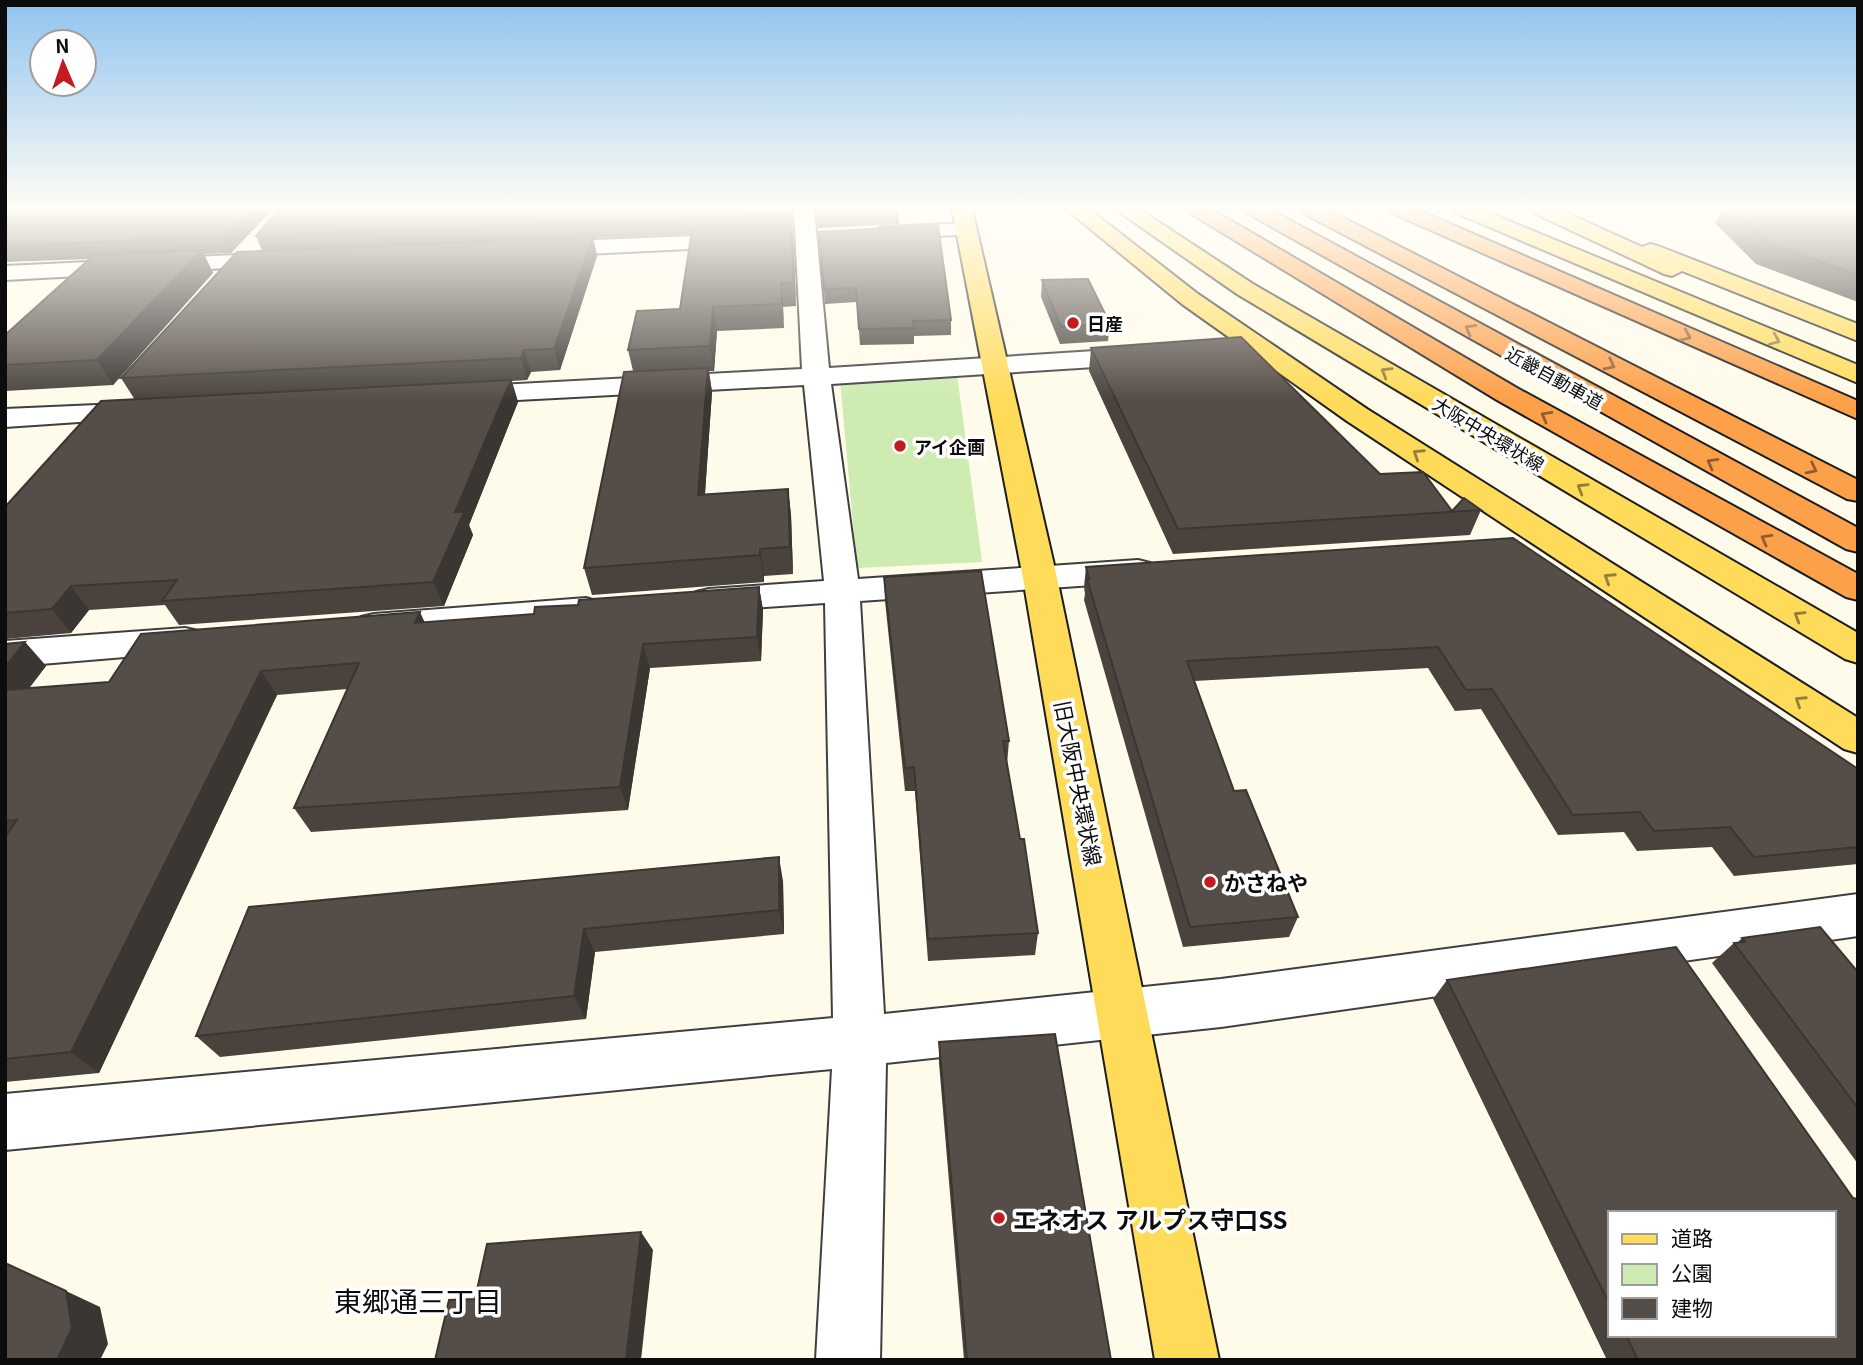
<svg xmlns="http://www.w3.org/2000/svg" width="1863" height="1365" viewBox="0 0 1863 1365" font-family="Georgia,'Noto Sans JP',serif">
  <rect width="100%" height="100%" fill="#fffbea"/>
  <polygon fill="#ceebb2" points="957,374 982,562 857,568 840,380"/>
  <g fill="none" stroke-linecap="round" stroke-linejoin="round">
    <defs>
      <g id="street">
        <polygon points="794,209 814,209 829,368 1142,348 1151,350 1155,356 1151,362 1142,364 831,384 858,579 1138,560 1150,563 1155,571 1150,579 1138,582 860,601 884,1014 1221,979 1858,894 1858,936 1221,1027 886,1063 880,1360 816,1360 832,1069 5,1150 5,1094 833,1018 825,603 709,611 696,608 691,600 696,592 709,589 824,581 804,385 462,403 452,401 448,395 452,389 462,387 802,369"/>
        <polygon points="965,223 973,224 976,229 973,234 887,239 879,238 876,233 879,228 887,227"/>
        <polygon points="743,234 751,236 754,241 751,246 544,256 536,254 533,249 536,244 544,242"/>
        <polygon points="278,253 286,255 289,260 286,265 5,280 5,266"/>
        <polygon points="143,403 153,405 157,411 153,417 5,427 5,409"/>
        <polygon points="586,598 599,602 604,610 599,618 586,622 374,638 361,635 356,626 361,617 374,614"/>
        <polygon points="185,628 198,631 203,640 198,649 185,652 5,667 5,641"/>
      </g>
      <g id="primary">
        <polygon points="952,209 972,209 1057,578 1219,1360 1155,1360 1023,578"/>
        <polygon points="1066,209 1089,209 1198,294 1367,409 1858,718 1858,753 1844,749 1347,421 1182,304"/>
        <polygon points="1115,209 1139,209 1253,284 1858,633 1858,663 1845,659 1237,294"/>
        <polygon points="1453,209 1480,209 1858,365 1858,383 1456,213"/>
        <polygon points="1531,209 1558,209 1642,247 1650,244 1658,246 1858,324 1858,341 1682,271 1672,276 1664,274 1534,213"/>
      </g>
      <g id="highway">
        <polygon points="1187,209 1211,209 1517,388 1858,574 1858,600 1846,597 1497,400 1190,213"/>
        <polygon points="1244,209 1269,209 1858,528 1858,552 1846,549 1247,213"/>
        <polygon points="1300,209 1326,209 1858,480 1858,501 1847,499 1303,213"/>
        <polygon points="1389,209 1416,209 1858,401 1858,419 1392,213"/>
      </g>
    </defs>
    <use href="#street" stroke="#3f3f3f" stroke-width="4"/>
    <use href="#primary" stroke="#1d1d1d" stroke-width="4"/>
    <use href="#highway" stroke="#1d1d1d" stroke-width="4"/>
    <use href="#street" fill="#fff" fill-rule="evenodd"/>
    <use href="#primary" fill="#ffdb5a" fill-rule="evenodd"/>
    <use href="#highway" fill="#fda04a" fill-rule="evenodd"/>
  </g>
  <g fill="#49423d" fill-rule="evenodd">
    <polygon points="5,209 273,209 231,253 204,254 213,273 113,385 5,391 5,335 90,259 5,262"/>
    <polygon points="792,209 796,306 783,307 784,328 717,331 714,371 709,371 712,392 705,494 788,489 791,515 793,574 764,576 764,582 592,595 584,568 633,371 628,350 680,309 692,234 593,238 597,256 560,370 531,372 527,380 512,381 518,402 469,525 473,535 444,606 179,625 165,605 89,610 71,633 5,639 5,507 135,400 121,378 262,251 256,236"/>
    <polygon points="816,209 899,209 899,224 818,228"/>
    <polygon points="1723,209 1858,209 1858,302 1756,264 1715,223"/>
    <polygon points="819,232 951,320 951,335 914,336 914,344 860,345 857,302 825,304"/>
    <polygon points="1042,280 1110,324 1108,341 1060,344 1041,297"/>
    <polygon points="1091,348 1380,474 1452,511 1481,510 1470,535 1173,554 1089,371"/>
    <polygon points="1513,538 1858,769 1858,864 1734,876 1712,847 1637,851 1624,832 1558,835 1481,709 1455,711 1428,668 1194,681 1234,791 1298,917 1289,937 1183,947 1084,600 1085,594 1084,587 1086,567"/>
    <polygon points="884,577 1009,741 1007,764 1020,839 1038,933 1035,955 928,961 915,791 905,791 885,601"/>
    <polygon points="759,587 763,610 761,661 650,668 628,810 311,832 294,808 347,689 277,695 99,1073 5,1082 5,644 25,642 46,666 29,688 109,682 424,622 534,614 578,605"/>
    <polygon points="783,881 784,934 595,952 586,1019 220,1057 196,1036 249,907"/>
    <polygon points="1742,938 1858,972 1858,1164 1712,963 1734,943 1737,943"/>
    <path d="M1676,947L1853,1198L1858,1199V1360H1607L1433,999L1447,980ZM1609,1213H1833V1335H1609Z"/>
    <polygon points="939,1042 1111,1360 964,1360 939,1063"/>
  </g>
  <g fill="#3c3632">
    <polygon points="251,209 273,209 231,253 223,237"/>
    <polygon points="791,226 794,248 796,306 794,283"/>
    <polygon points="593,237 597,256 560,370 554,349"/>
    <polygon points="202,250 213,273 113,385 97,360"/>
    <polygon points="781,283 783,307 784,328 782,304"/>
    <polygon points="713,307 717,331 714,371 710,346"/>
    <polygon points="524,350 531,372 527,380 521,358"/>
    <polygon points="708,368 712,392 703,521 698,495"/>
    <polygon points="511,380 518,402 469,525 473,535 444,606 433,582 455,512"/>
    <polygon points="788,489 791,515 793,574 790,547"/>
    <polygon points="760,549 764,576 764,582 760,555"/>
    <polygon points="71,586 89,610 71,633 52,609"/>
    <polygon points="759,587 763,610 761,661 757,637"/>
    <polygon points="420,612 431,636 415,623"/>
    <polygon points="25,642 46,666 8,716 5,713 5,667"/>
    <polygon points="643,644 650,668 628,810 620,787"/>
    <polygon points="261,671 277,695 99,1073 71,1052"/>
    <polygon points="779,857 783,881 784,934 779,910"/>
    <polygon points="584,929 595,952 586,1019 574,996"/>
    <polygon points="641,1232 653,1250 641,1360 626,1360"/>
    <polygon points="66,1291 100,1307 108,1344 100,1360 57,1360"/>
  </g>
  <g fill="#554d47" stroke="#3c3632" stroke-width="2">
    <polygon points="5,209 251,209 223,237 5,246"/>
    <polygon points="279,209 791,209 791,214 256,236"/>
    <polygon points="817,209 891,209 817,213"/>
    <polygon points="1732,209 1858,209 1858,275 1768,243"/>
    <polygon points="938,225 951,320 913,321 914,328 859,329 856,288 824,289 819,232"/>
    <polygon points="791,226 794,283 781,283 782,304 713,307 710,346 628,350 637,311 680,309 692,230"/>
    <polygon points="593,237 554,349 524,350 521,358 121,378 237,252"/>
    <polygon points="202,250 97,360 5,365 5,335 94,255"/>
    <polygon points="1088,279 1110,324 1061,327 1042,280"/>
    <polygon points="1241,337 1380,474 1423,472 1452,511 1464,498 1481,510 1178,529 1091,348"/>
    <polygon points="708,368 698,495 788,489 790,547 760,549 760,555 584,568 624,372"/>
    <polygon points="511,380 455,512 464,512 433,582 162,601 177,580 71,586 52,609 5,613 5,507 101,401"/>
    <polygon points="1513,538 1858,769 1858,847 1754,857 1730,827 1654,831 1640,812 1573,815 1492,689 1466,690 1438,647 1187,661 1234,791 1246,790 1298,917 1190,927 1087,579 1089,579 1086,567"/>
    <polygon points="981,571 1009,741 1003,741 1020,839 1024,839 1038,933 928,939 914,767 905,768 884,577"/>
    <polygon points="759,587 757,637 643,644 620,787 294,808 359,663 261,671 71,1052 5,1059 5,837 17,820 5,821 5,690 109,682 141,634 420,612 415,623 534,614 535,607 578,605 579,600"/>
    <polygon points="25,642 5,667 5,644"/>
    <polygon points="779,857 779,910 584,929 574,996 196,1036 249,907"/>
    <polygon points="1820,927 1858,972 1858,1108 1734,943 1745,942 1742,938"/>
    <polygon points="1676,947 1853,1198 1858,1199 1858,1360 1638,1360 1626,1335 1833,1335 1833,1213 1609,1213 1609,1303 1447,980"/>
    <polygon points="1055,1034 1111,1360 967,1360 939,1042"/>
    <polygon points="641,1232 626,1360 435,1360 449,1300 475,1299 487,1244"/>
    <polygon points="5,1263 66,1291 72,1328 57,1360 5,1360"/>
  </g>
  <defs><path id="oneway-chevron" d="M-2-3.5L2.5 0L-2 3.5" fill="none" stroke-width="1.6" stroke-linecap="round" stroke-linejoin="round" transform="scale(1.75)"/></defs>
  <g stroke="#915d2e">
    <use href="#oneway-chevron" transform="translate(1470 329) rotate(-151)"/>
    <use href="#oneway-chevron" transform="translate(1686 336) rotate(24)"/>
    <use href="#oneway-chevron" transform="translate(1610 365) rotate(27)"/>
    <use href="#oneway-chevron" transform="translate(1546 416) rotate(-151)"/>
    <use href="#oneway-chevron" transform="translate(1712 463) rotate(-151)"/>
    <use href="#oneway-chevron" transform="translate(1812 469) rotate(27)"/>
    <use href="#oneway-chevron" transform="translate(1766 539) rotate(-151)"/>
  </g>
  <g stroke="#927e37">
    <use href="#oneway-chevron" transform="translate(1775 340) rotate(23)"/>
    <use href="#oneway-chevron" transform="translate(1386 372) rotate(-149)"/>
    <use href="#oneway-chevron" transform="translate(1418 454) rotate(-147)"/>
    <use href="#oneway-chevron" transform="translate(1582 488) rotate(-149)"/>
    <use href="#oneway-chevron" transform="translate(1609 578) rotate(-147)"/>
    <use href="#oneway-chevron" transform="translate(1799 616) rotate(-149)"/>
    <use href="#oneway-chevron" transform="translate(1800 701) rotate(-147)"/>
  </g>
  <linearGradient id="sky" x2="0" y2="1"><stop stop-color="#90c3ef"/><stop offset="0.52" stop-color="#fffdf6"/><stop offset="1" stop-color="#fffdf6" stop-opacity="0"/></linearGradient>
  <rect width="1863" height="400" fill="url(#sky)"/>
  <g fill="#c31c20" stroke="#fff" stroke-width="2.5">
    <circle cx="1073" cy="323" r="7"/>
    <circle cx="900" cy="446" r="7"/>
    <circle cx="1210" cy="882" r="7"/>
    <circle cx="999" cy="1218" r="7"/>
  </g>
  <g text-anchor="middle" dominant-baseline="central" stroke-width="7" stroke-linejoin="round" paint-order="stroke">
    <g font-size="18" font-weight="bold" fill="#0c0c0c" stroke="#fff" text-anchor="start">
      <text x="1087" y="323">日産</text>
      <text x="914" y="446">アイ企画</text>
    </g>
    <g font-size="18" fill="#0c0c0c" stroke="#fff">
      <text transform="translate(1555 377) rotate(29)">近畿自動車道</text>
      <text transform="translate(1489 433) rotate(31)">大阪中央環状線</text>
    </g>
    <g font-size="21" fill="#0c0c0c" stroke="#fff">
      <text transform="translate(1079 783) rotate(79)">旧大阪中央環状線</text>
    </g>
    <g font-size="21" font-weight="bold" fill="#0c0c0c" stroke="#fff" text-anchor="start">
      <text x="1224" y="882">かさねや</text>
    </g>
    <g font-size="24" font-weight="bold" fill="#0c0c0c" stroke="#fff" text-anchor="start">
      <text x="1013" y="1218">エネオス アルプス守口SS</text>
    </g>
    <g font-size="28" fill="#0c0c0c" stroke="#fff">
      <text x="418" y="1300">東郷通三丁目</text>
    </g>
  </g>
  <rect width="1863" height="1365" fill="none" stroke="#0c0c0c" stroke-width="14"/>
  <rect x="1608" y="1211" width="228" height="126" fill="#ffffff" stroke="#9e9e9e" stroke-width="2"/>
  <rect x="1622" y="1234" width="35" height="10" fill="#ffdb5a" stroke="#9e9e9e" stroke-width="2"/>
  <text x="1671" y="1246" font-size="21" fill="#0c0c0c">道路</text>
  <rect x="1622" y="1264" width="35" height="21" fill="#ceebb2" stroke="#9e9e9e" stroke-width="2"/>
  <text x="1671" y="1281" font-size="21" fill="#0c0c0c">公園</text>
  <rect x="1622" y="1298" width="35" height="21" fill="#554d47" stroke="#9e9e9e" stroke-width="2"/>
  <text x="1671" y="1316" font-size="21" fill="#0c0c0c">建物</text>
  <g transform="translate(63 63) rotate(358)"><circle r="33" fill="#ffffff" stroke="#9e9e9e" stroke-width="2"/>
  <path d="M0-5L12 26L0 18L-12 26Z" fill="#c31c20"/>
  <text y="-10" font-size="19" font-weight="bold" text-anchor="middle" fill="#0c0c0c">N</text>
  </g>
</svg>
